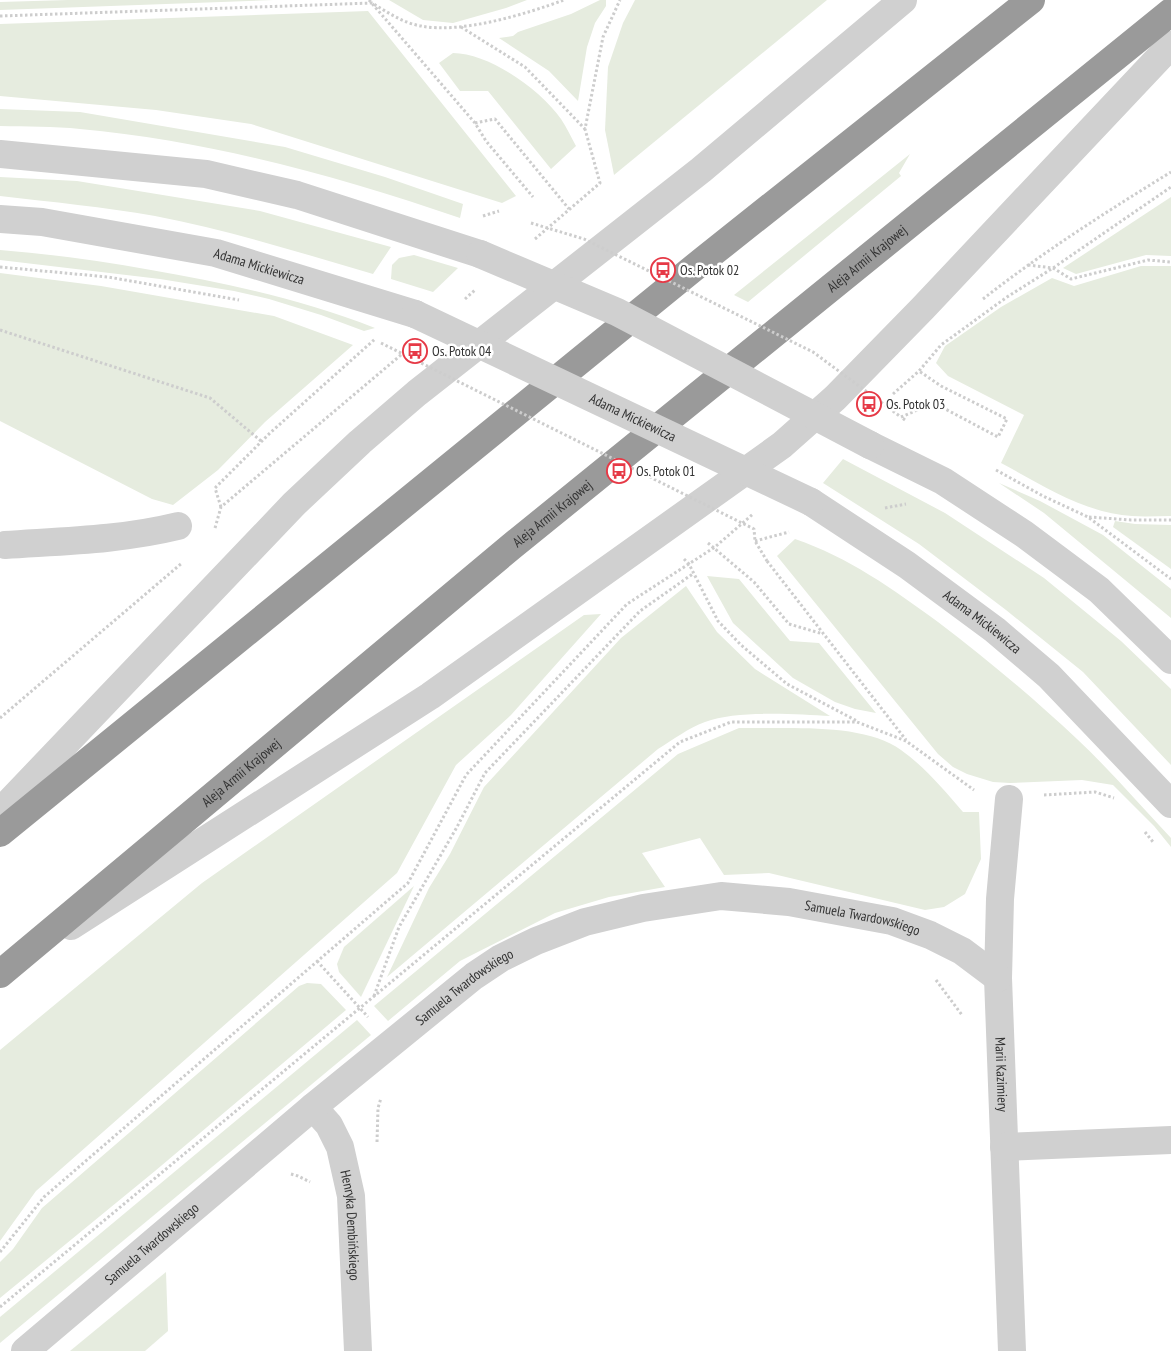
<svg xmlns="http://www.w3.org/2000/svg" width="1171" height="1351" viewBox="0 0 1171 1351" font-family="'PT Sans Narrow',sans-serif">
  <rect width="100%" height="100%" fill="#fff"/>
  <g fill="#e6ecdf">
    <polygon points="68,0 274,0 0,10 0,2"/>
    <polygon points="389,0 527,0 506,8 453,23 423,20"/>
    <polygon points="600,0 606,0 606,6 595,23 587,47 578,101 549,71 499,38 513,36 518,32 571,14"/>
    <polygon points="635,0 827,0 614,175 605,130 608,67 623,23"/>
    <polygon points="368,11 516,196 502,203 251,124 156,110 0,96 0,24"/>
    <path d="M453,53C489,53 541,90 561,119C567,128 571,137 576,146L551,169L488,91H460L439,63Z"/>
    <path d="M0,109L80,112L285,147L385,177L463,204L460,218C337,176 210,141 80,129C54,126 26,127 0,126Z"/>
    <polygon points="910,154 899,173 901,176 748,302 734,295"/>
    <path d="M0,177L77,181L260,211L391,247L373,274C301,253 229,230 155,216C104,207 52,202 0,196Z"/>
    <polygon points="1171,197 1171,256 1146,255 1076,274 1063,268"/>
    <path d="M0,250C51,254 101,261 151,270C227,283 303,300 375,328L364,331L321,315L269,299L234,291L160,279L0,260Z"/>
    <polygon points="414,255 458,268 433,292 391,279 392,265 399,258"/>
    <path d="M1141,266H1171V516C1158,516 1145,517 1132,516C1084,513 1042,485 1001,463L1024,415L948,376L936,363L945,346L1001,307L1052,278L1074,286Z"/>
    <polygon points="0,273 101,286 274,316 353,345 265,422 218,470 173,505 152,499 0,421"/>
    <polygon points="843,459 945,513 1044,578 1121,641 1171,689 1171,765 1083,672 1006,610 919,544 823,483"/>
    <polygon points="999,483 1040,501 1103,535 1171,589 1171,618 1044,513"/>
    <polygon points="1115,521 1135,524 1171,525 1171,569 1113,527"/>
    <path d="M795,539C848,557 893,589 938,622C987,659 1033,698 1077,739C1110,770 1140,805 1171,838V847L1154,826L1113,785L1082,780L1010,783L993,782L967,774L953,767L938,754L777,556Z"/>
    <polygon points="707,576 739,579 790,641 819,643 876,713 855,709 835,702 793,678 733,623"/>
    <path d="M686,586L717,632L755,669L830,716C795,714 738,710 705,722C688,728 673,740 658,749L387,977L429,888L450,854L484,787L621,638Z"/>
    <polygon points="601,614 511,715 456,765 397,873 36,1191 0,1241 0,1050 202,883 584,615"/>
    <path d="M739,728C785,729 864,722 901,750C925,767 944,790 963,812H979L981,859L965,894L944,907L925,910L769,873L724,875L700,838L642,853L665,887L609,897L555,913L460,961L388,1021L374,1006L678,754Z"/>
    <polygon points="414,886 361,997 339,972 337,964 344,947"/>
    <polygon points="307,983 321,984 346,1010 155,1171 0,1298 0,1262 13,1249 42,1208 299,986"/>
    <polygon points="357,1020 371,1035 0,1343 0,1317"/>
    <polygon points="166,1272 168,1331 145,1351 70,1351"/>
  </g>
  <g fill="none" stroke-linecap="round" stroke-linejoin="round">
    <g stroke="#cdcdcd" stroke-width="3" stroke-dasharray="2.5 2.5" stroke-linecap="butt">
      <polyline points="369,0 475,123 486,141 533,197"/>
      <path d="M0,16L372,3C387,12 403,23 421,26C461,34 526,14 564,0"/>
      <polyline points="461,27 525,67 585,129"/>
      <polyline points="475,123 495,119 569,209"/>
      <polyline points="483,216 499,211"/>
      <polyline points="535,239 600,183 585,129 603,37 620,0"/>
      <polyline points="1028,265 1053,268 1071,279 1148,260 1171,262"/>
      <polyline points="0,267 108,277 239,300"/>
      <polyline points="465,299 475,290"/>
      <path d="M983,299C1043,252 1106,212 1171,172"/>
      <polyline points="0,330 210,398 261,441"/>
      <polyline points="893,394 919,371 941,345 1007,297 1053,268 1171,187"/>
      <polyline points="905,420 901,417 934,403 998,437 1007,419 941,386 919,371"/>
      <polyline points="996,470 1043,496 1088,517 1171,579"/>
      <polyline points="221,507 215,488 270,433 375,339"/>
      <polyline points="885,508 906,504"/>
      <polyline points="1089,517 1131,520 1171,520"/>
      <polyline points="215,528 221,507 408,349"/>
      <polyline points="755,541 789,532"/>
      <polyline points="708,543 754,582 789,624 823,634"/>
      <polyline points="684,559 689,564 718,621 741,645 787,684 857,721"/>
      <polyline points="767,561 906,740"/>
      <polyline points="0,718 182,563"/>
      <polyline points="1044,795 1095,792 1114,798"/>
      <polyline points="1145,832 1153,842"/>
      <polyline points="317,961 368,1017"/>
      <polyline points="936,980 962,1015"/>
      <polyline points="374,996 399,927 457,827 485,773 640,611 694,573"/>
      <polyline points="377,1142 378,1108 381,1098"/>
      <polyline points="291,1174 298,1176 310,1182"/>
      <polyline points="0,1252 44,1197 408,883 466,775 627,604 715,547 753,514"/>
      <polyline points="0,1307 680,742 731,722 857,722 906,741 974,790"/>
    </g>
    <g stroke="#d0d0d0" stroke-width="28">
      <polyline points="0,154 206,174 297,195 480,254"/>
      <path id="s1" d="M0,219L42,222L216,253L415,314"/>
      <polyline points="870,445 943,481 1024,534 1099,590 1171,660"/>
      <path id="s2" d="M811,502L907,565L995,630L1049,676L1171,804"/>
      <path d="M5,545C63,541 121,540 178,526"/>
      <path id="s3" d="M1009,799L1000,899L998,978L1012,1351"/>
      <polyline points="0,812 294,504 360,442 417,393 701,170 903,0"/>
      <polyline points="71,926 430,696 782,445 835,398 923,308 1171,45"/>
      <path id="s4" d="M313,1107L329,1125L340,1147L351,1196L358,1351"/>
      <polyline points="1004,1147 1171,1140"/>
      <path id="s5" d="M25,1351L313,1107L474,976L501,958L536,941L585,922L643,908L721,896L789,902L892,921L930,935L962,951L998,978"/>
    </g>
    <g stroke="#9a9a9a" stroke-width="28">
      <polyline points="0,833 706,258 1031,0"/>
      <path id="s6" d="M0,974L512,546L1171,12"/>
    </g>
    <g stroke="#cdcdcd" stroke-width="3" stroke-dasharray="2.5 2.5" stroke-linecap="butt">
      <polyline points="531,223 584,239 813,352 901,417"/>
      <polyline points="381,343 754,529 755,541 767,561"/>
    </g>
    <g stroke="#d0d0d0" stroke-width="28">
      <polyline points="480,254 617,312 870,445"/>
      <path id="s7" d="M415,314L811,502"/>
    </g>
  </g>
  <defs>
    <symbol id="bus-ring" viewBox="-11 -11 22 22"><circle r="9.5" fill="#fff" stroke="#e63946" stroke-width="1.5"/><path d="M-5-6H5V4H4V6H2V4H-2V6H-4V4H-5ZM-3.5-4V0h7V-4ZM-3.5 1.2v1.5H-2V1.2ZM2 1.2v1.5H3.5V1.2Z" fill="#e63946"/></symbol>
  </defs>
  <g fill-rule="evenodd">
    <use href="#bus-ring" x="649" y="256" width="28" height="28"/>
    <use href="#bus-ring" x="401" y="337" width="28" height="28"/>
    <use href="#bus-ring" x="855" y="390" width="28" height="28"/>
    <use href="#bus-ring" x="605" y="457" width="28" height="28"/>
  </g>
  <g text-anchor="middle" dominant-baseline="central" stroke-width="5" stroke-linejoin="round" paint-order="stroke">
    <g font-size="14" fill="#333" stroke="#fff">
      <text stroke="none"><textPath href="#s6" startOffset="1124">Aleja Armii Krajowej</textPath></text>
      <text stroke="none"><textPath href="#s1" startOffset="264">Adama Mickiewicza</textPath></text>
      <text stroke="none"><textPath href="#s7" startOffset="241">Adama Mickiewicza</textPath></text>
      <text stroke="none"><textPath href="#s6" startOffset="719">Aleja Armii Krajowej</textPath></text>
      <text stroke="none"><textPath href="#s2" startOffset="209">Adama Mickiewicza</textPath></text>
      <text stroke="none"><textPath href="#s6" startOffset="314">Aleja Armii Krajowej</textPath></text>
      <text stroke="none"><textPath href="#s5" startOffset="991">Samuela Twardowskiego</textPath></text>
      <text stroke="none"><textPath href="#s5" startOffset="571">Samuela Twardowskiego</textPath></text>
      <text stroke="none"><textPath href="#s3" startOffset="276">Marii Kazimiery</textPath></text>
      <text stroke="none"><textPath href="#s4" startOffset="128">Henryka Dembińskiego</textPath></text>
      <text stroke="none"><textPath href="#s5" startOffset="166">Samuela Twardowskiego</textPath></text>
    </g>
    <g font-size="14" fill="#333" stroke="#fff" text-anchor="start">
      <text x="680" y="270">Os. Potok 02</text>
      <text x="432" y="351">Os. Potok 04</text>
      <text x="886" y="404">Os. Potok 03</text>
      <text x="636" y="471">Os. Potok 01</text>
    </g>
  </g>
</svg>
